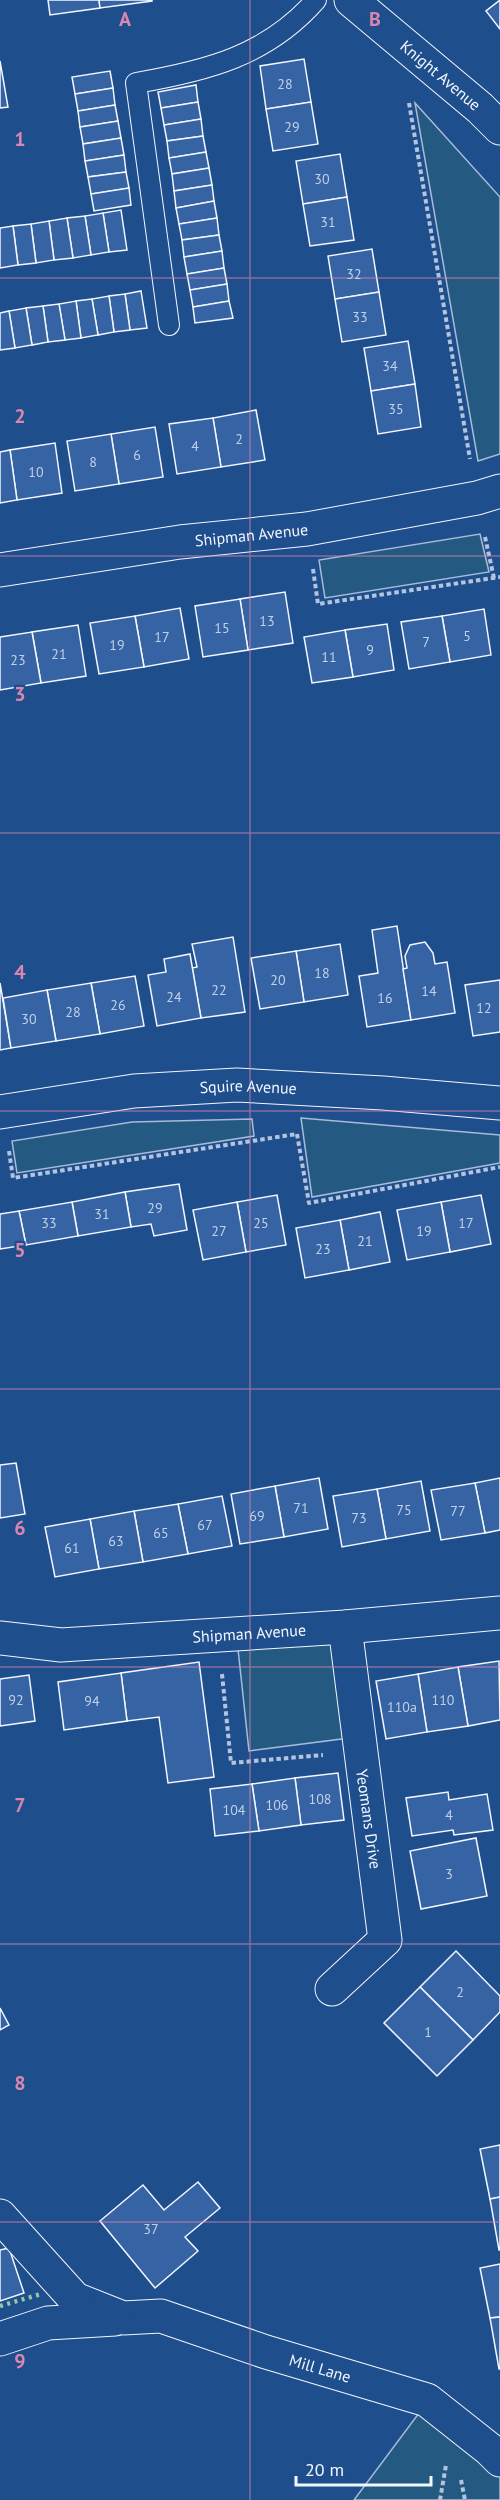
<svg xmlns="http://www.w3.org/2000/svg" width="500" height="2500" viewBox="0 0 500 2500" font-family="'PT Sans',sans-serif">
  <rect width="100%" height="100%" fill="#1f4e8c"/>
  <g fill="#245a82" stroke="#a8bbd7" stroke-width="1.5">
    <polygon points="415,103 500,197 500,454 478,461"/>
    <polygon points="480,534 489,572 325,598 319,560"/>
    <polygon points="301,1118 500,1135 500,1163 312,1197"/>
    <polygon points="252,1119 254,1136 17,1173 12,1141 132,1122"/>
    <polygon points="338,1641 349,1738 249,1751 238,1649"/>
    <polygon points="419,2413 500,2477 500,2500 354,2500"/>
  </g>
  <g fill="#3563a3" stroke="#f2f6ff" stroke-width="1.5">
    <polygon points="48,0 99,0 100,8 50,15"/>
    <polygon points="99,0 152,0 152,1 100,8"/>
    <polygon points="500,0 500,29 486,11"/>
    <polygon points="304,59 311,102 266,109 260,66"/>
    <polygon points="0,61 8,107 0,108"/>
    <polygon points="110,71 113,88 75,94 72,77"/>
    <polygon points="196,85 198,102 161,108 158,92"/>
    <polygon points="113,88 115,105 78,111 75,94"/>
    <polygon points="198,102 201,119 164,125 161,108"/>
    <polygon points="311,102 318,144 273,151 266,109"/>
    <polygon points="115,105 118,121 80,127 78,111"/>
    <polygon points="201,119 203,136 167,141 164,125"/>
    <polygon points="118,121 121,138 83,144 80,127"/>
    <polygon points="203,136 206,152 169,158 167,141"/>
    <polygon points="121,138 124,155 85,161 83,144"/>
    <polygon points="206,152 209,168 172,174 169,158"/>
    <polygon points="340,154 347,197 303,204 296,161"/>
    <polygon points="124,155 126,172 88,177 85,161"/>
    <polygon points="209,168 212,185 174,191 172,174"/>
    <polygon points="126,172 129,188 91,194 88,177"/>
    <polygon points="212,185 214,201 176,208 174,191"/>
    <polygon points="129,188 131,205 94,211 91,194"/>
    <polygon points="347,197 354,240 310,246 303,204"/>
    <polygon points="214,201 217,218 179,224 176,208"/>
    <polygon points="121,210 127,250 109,252 103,213"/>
    <polygon points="103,213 109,252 91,255 85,216"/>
    <polygon points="85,216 91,255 73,258 67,218"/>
    <polygon points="67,218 73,258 54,260 49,221"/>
    <polygon points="217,218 219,235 182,240 179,224"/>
    <polygon points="49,221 54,260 36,263 31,224"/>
    <polygon points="31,224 36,263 18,265 13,226"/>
    <polygon points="13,226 18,265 0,268 0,228"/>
    <polygon points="219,235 222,251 184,257 182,240"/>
    <polygon points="372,249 379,292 335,299 328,256"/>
    <polygon points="222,251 224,268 187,274 184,257"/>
    <polygon points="224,268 227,284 190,290 187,274"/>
    <polygon points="227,284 229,301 193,307 190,290"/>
    <polygon points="141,291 147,328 130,330 125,294"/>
    <polygon points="379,292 386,335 342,342 335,299"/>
    <polygon points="125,294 130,330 114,332 109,296"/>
    <polygon points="109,296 114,332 98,335 92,299"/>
    <polygon points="92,299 98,335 81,338 76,301"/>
    <polygon points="76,301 81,338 65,340 59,304"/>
    <polygon points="229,301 233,318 195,323 193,307"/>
    <polygon points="59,304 65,340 48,342 43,306"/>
    <polygon points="43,306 48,342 32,345 26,308"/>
    <polygon points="26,308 32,345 15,348 9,311"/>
    <polygon points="9,311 15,348 0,350 0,313"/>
    <polygon points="408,341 415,384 371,391 364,348"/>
    <polygon points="415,384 421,427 378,434 371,391"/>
    <polygon points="256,410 265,460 221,467 213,418"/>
    <polygon points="213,418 221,467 177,474 169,424"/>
    <polygon points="155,427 163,477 119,484 111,434"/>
    <polygon points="111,434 119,484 75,491 67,441"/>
    <polygon points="55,443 62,493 17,500 10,450"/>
    <polygon points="10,450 17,500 0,503 0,452"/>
    <polygon points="285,592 293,643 248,650 240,599"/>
    <polygon points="240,599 248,650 203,657 195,606"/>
    <polygon points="180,608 189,659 144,667 135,616"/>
    <polygon points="484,609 491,655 450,662 442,616"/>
    <polygon points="135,616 144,667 99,674 90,623"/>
    <polygon points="442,616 450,662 409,669 401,622"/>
    <polygon points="387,624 394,670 353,677 345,630"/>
    <polygon points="78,625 86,676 41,683 32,632"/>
    <polygon points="345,630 353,677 312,683 304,637"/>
    <polygon points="32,632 41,683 0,690 0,637"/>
    <polygon points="397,926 411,1020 367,1027 359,976 378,973 372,930"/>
    <polygon points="233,937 245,1012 201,1018 192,968 197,967 192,944"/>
    <polygon points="425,942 433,953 435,964 447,962 455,1013 411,1020 403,969 407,968 405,956 410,945"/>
    <polygon points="340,944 348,995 304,1002 296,951"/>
    <polygon points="296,951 304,1002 260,1009 251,958"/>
    <polygon points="190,954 201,1018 157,1026 148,975 166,972 164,959"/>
    <polygon points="135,976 144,1026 100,1034 91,983"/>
    <polygon points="500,980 500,1032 473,1036 465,985"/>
    <polygon points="0,983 11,1048 0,1050"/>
    <polygon points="91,983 100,1034 56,1041 47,990"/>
    <polygon points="47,990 56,1041 11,1048 3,998"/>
    <polygon points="179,1184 187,1230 154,1236 151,1224 131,1227 125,1192"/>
    <polygon points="125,1192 131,1227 78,1236 72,1202"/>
    <polygon points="277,1195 286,1245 246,1252 237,1202"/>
    <polygon points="481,1195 491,1244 450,1252 441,1202"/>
    <polygon points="72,1202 78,1236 26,1245 19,1211"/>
    <polygon points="237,1202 246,1252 203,1260 193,1210"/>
    <polygon points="441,1202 450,1252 407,1260 397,1210"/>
    <polygon points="19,1211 26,1245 0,1249 0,1214"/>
    <polygon points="380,1212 390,1262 349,1270 340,1220"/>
    <polygon points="340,1220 349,1270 305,1278 296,1228"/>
    <polygon points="16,1463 25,1514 0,1518 0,1465"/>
    <polygon points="319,1478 328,1529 284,1537 275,1486"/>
    <polygon points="500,1478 500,1530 485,1533 475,1483"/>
    <polygon points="421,1481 430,1531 386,1539 377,1489"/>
    <polygon points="475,1483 485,1533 441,1540 431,1490"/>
    <polygon points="275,1486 284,1537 240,1544 231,1494"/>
    <polygon points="377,1489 386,1539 342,1547 333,1496"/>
    <polygon points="222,1496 232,1546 188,1554 178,1504"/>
    <polygon points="178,1504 188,1554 143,1562 134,1511"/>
    <polygon points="134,1511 143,1562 99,1569 90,1519"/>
    <polygon points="90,1519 99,1569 55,1577 45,1527"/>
    <polygon points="499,1661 500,1720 468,1726 458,1667"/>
    <polygon points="199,1662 214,1777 168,1783 159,1717 127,1721 121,1673"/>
    <polygon points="458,1667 468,1726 427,1732 418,1674"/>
    <polygon points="121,1673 127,1721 64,1730 58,1682"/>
    <polygon points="418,1674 427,1732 386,1739 376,1681"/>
    <polygon points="29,1675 35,1721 0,1726 0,1679"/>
    <polygon points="338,1773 344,1820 301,1825 295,1778"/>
    <polygon points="295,1778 301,1825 259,1831 252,1784"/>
    <polygon points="252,1784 259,1831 215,1836 210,1789"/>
    <polygon points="448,1792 449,1800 487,1794 493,1830 454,1835 453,1830 412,1836 406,1798"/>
    <polygon points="476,1838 487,1896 421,1909 410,1851"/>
    <polygon points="456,1951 500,1996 500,2012 473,2040 420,1987"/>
    <polygon points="420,1987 473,2040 437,2076 384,2023"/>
    <polygon points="0,2008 9,2025 0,2030"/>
    <polygon points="500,2145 500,2197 490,2199 480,2149"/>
    <polygon points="198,2182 220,2208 185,2237 198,2251 155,2288 100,2221 143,2185 164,2210"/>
    <polygon points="500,2197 500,2250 499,2250 490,2199"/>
    <polygon points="9,2248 24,2293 0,2301 0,2250"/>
    <polygon points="500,2264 500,2317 490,2318 480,2268"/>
    <polygon points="500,2317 500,2369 499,2369 490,2318"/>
  </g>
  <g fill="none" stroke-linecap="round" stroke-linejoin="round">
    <defs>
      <path id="service" d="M169,325L136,83C206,71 267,56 316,0"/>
      <g id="minor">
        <path id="s1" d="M351,0L480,108L500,128"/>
        <path id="s2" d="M0,570L180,542L307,529L477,498L500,491"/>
        <path id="s3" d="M0,1112L134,1091L237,1085L383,1093L500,1103"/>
        <path id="s4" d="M0,1638L61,1645L345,1627L500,1613"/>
        <polyline points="332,1989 385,1940 345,1627"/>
        <path id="s5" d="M0,2216L75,2299L123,2318L161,2316L266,2352L427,2400L489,2449L500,2460"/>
        <polyline points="0,2339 48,2323 115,2319"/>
      </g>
    </defs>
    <use href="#service" stroke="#f2f6ff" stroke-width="22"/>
    <use href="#minor" stroke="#f2f6ff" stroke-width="35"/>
    <g stroke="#b3c4dc" stroke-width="4" stroke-dasharray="4.5 3" stroke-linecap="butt">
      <polyline points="409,103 470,459"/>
      <polyline points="485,537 494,578"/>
      <polyline points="313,569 318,604 500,577"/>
      <polyline points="297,1134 309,1203 500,1167"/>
      <polyline points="9,1151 13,1178 297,1134"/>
      <polyline points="222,1674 231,1763 323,1755"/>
      <polyline points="461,2480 465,2500"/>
      <polyline points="440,2500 446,2465"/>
    </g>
    <use href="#service" stroke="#1f4e8c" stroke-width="20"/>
    <use href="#minor" stroke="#1f4e8c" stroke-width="33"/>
    <polyline stroke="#97c8a6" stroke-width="4.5" stroke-dasharray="3 4.5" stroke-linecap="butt" points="0,2306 41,2294"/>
  </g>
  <path fill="none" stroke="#da87ad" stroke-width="1.5" stroke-opacity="0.55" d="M250,0V2500M0,278H500M0,556H500M0,833H500M0,1111H500M0,1389H500M0,1667H500M0,1944H500M0,2222H500"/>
  <g text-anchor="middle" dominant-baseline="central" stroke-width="4.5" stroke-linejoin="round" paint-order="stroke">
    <g font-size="14" fill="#c3d1e8">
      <text x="285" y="84">28</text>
      <text x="292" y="127">29</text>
      <text x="322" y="179">30</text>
      <text x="328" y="222">31</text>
      <text x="354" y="274">32</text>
      <text x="360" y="317">33</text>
      <text x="390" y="366">34</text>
      <text x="396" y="409">35</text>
      <text x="239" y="439">2</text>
      <text x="195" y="446">4</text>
      <text x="137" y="455">6</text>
      <text x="93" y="462">8</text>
      <text x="36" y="472">10</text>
      <text x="267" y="621">13</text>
      <text x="222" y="628">15</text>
      <text x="467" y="636">5</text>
      <text x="162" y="637">17</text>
      <text x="426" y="642">7</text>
      <text x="117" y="645">19</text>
      <text x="370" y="650">9</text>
      <text x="59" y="654">21</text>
      <text x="329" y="657">11</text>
      <text x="18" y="660">23</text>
      <text x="322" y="973">18</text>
      <text x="278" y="980">20</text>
      <text x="219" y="990">22</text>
      <text x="429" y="991">14</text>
      <text x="174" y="997">24</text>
      <text x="385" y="998">16</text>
      <text x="118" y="1005">26</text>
      <text x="484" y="1008">12</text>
      <text x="73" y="1012">28</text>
      <text x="29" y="1019">30</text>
      <text x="155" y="1208">29</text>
      <text x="102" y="1214">31</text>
      <text x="49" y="1223">33</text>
      <text x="261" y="1223">25</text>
      <text x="466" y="1223">17</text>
      <text x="219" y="1231">27</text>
      <text x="424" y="1231">19</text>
      <text x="365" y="1241">21</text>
      <text x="323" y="1249">23</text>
      <text x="301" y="1508">71</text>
      <text x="404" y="1510">75</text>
      <text x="458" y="1511">77</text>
      <text x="257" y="1516">69</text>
      <text x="359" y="1518">73</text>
      <text x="205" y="1525">67</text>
      <text x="161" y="1533">65</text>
      <text x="116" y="1541">63</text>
      <text x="72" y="1548">61</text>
      <text x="16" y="1700">92</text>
      <text x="443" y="1700">110</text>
      <text x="92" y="1701">94</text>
      <text x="402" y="1707">110a</text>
      <text x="320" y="1799">108</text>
      <text x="277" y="1805">106</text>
      <text x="234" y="1810">104</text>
      <text x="449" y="1815">4</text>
      <text x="449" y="1874">3</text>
      <text x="460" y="1992">2</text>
      <text x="428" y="2032">1</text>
      <text x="151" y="2229">37</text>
    </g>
    <g font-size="16" fill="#f2f6ff" stroke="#1f4e8c">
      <text stroke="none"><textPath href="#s1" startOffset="117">Knight Avenue</textPath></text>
      <text stroke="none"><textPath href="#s2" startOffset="254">Shipman Avenue</textPath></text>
      <text stroke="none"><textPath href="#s3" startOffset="250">Squire Avenue</textPath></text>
      <text stroke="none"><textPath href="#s4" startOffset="250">Shipman Avenue</textPath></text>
      <text transform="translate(369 1819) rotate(82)">Yeomans Drive</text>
      <text stroke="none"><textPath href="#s5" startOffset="369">Mill Lane</textPath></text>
    </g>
  </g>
  <g font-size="20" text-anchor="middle" font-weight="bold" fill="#da87ad" stroke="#1f4e8c" stroke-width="4.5" stroke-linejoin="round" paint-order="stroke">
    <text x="125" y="26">A</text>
    <text x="375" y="26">B</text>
    <text x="20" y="146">1</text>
    <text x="20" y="423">2</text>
    <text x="20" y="701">3</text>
    <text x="20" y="979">4</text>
    <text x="20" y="1257">5</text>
    <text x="20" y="1535">6</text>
    <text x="20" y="1812">7</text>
    <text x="20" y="2090">8</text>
    <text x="20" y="2368">9</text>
  </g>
  <path d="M296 2476v9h135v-9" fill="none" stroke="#f2f6ff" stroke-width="3"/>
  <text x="305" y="2476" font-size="18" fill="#f2f6ff" stroke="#1f4e8c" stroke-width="4.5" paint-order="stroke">20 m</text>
</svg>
